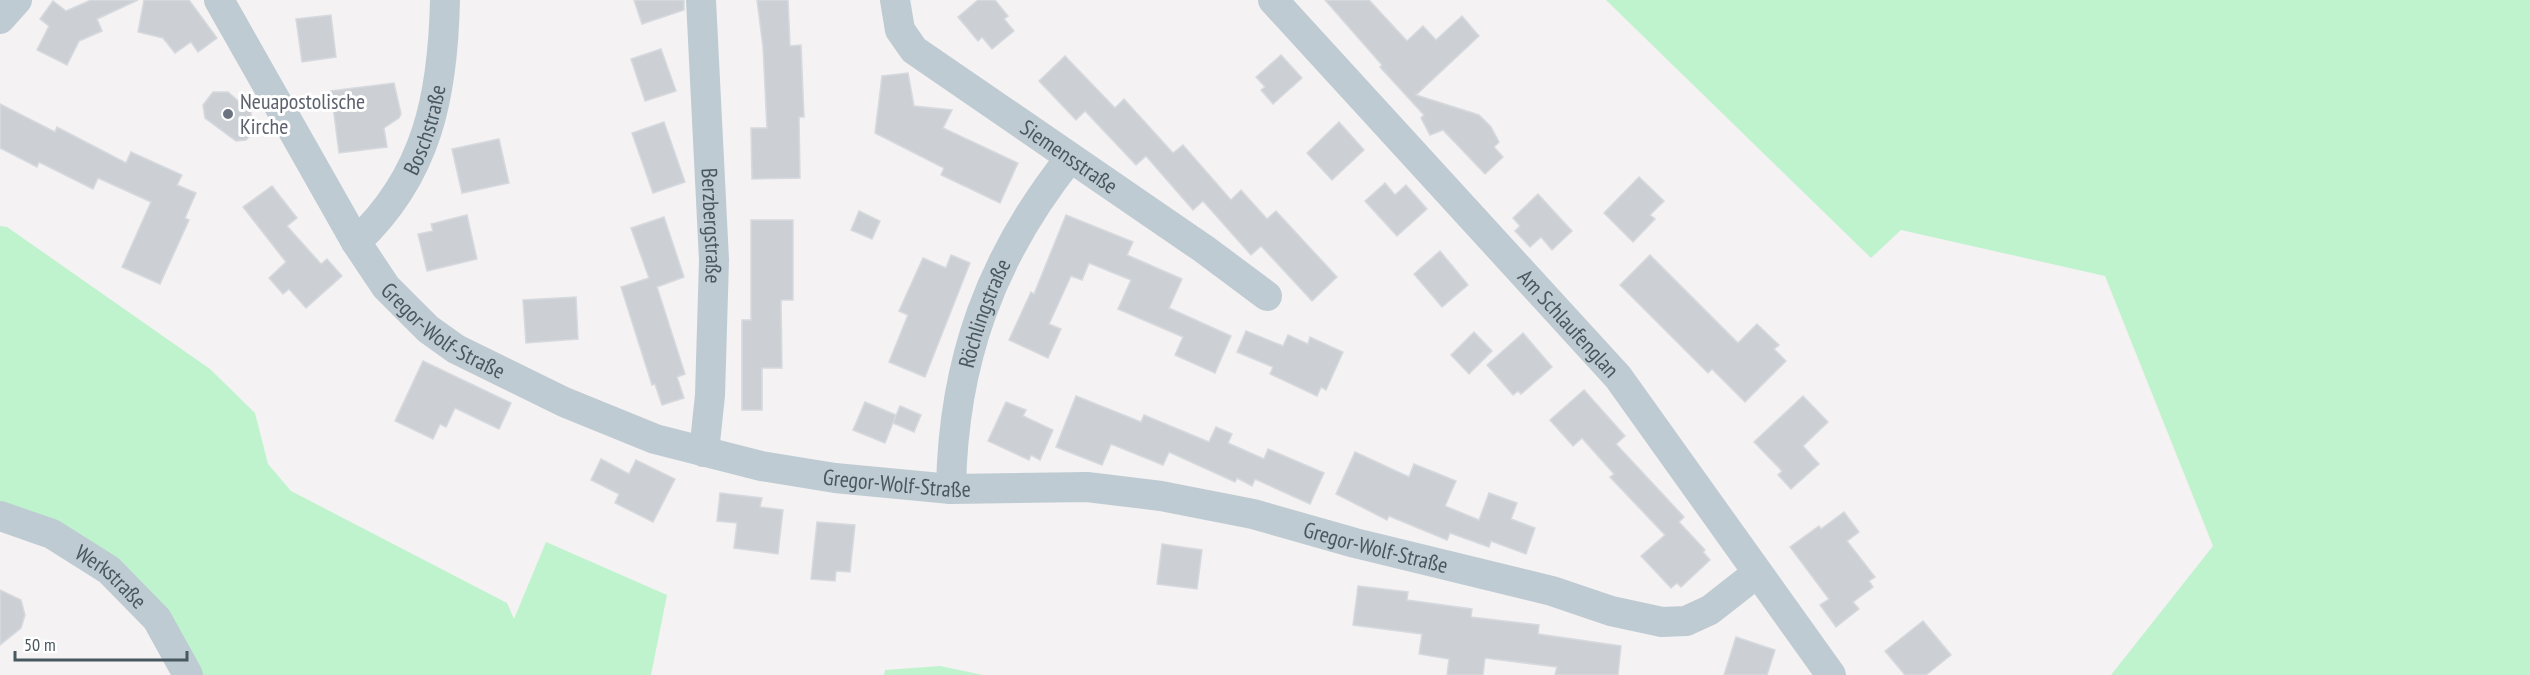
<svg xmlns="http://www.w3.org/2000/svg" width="2530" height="675" viewBox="0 0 2530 675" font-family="'PT Sans Narrow',sans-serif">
  <rect width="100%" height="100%" fill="#f4f2f2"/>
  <g fill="#bff3ce">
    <polygon points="1606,0 2530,0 2530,675 2111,675 2213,546 2105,276 1901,230 1871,258"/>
    <polygon points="0,226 7,227 210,369 255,413 268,464 291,491 507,603 514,619 546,542 667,595 651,675 202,675 181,633 0,508"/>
    <polygon points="940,666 983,675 884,675 885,670"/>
  </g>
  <g fill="#ccd0d4" stroke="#d6d9de" stroke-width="1.5">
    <polygon points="91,0 138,0 97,19 102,31 79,41 67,65 37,50 49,26 40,19 53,1 66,11"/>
    <polygon points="144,0 189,0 217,38 198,52 191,42 175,53 163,38 138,32"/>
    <polygon points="634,0 684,0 684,10 642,24"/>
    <polygon points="757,0 788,0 790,46 801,45 804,117 799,117 800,178 752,179 751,128 767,128 763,47"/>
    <polygon points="978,0 995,0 1008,16 1004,19 1014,31 992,49 982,37 978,41 958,17"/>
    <polygon points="1325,0 1369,0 1407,41 1423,26 1436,40 1462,16 1479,36 1416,95 1479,115 1491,127 1499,142 1494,147 1503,157 1485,174 1443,130 1430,135 1421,118 1424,115 1380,67 1382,65"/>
    <polygon points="331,15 336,57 302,62 296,19"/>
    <polygon points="661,49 676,91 645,101 631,59"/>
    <polygon points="1281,55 1302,78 1273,104 1261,90 1265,87 1256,77"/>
    <polygon points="1065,56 1115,108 1124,99 1173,153 1183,145 1231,200 1241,190 1267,219 1276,211 1337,277 1312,301 1261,246 1251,255 1203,201 1193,210 1146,156 1136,165 1085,111 1076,120 1039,81"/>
    <polygon points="908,73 914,106 952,110 943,128 1018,163 1000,203 941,175 944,168 875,133 882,76"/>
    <polygon points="394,83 401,114 399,118 384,128 387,147 339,153 331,91"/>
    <polygon points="213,92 228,92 251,112 252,133 246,140 236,141 205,118 203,105"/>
    <polygon points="0,104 55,132 57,127 126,163 131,152 182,175 177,185 196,193 185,218 189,220 160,284 122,267 151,202 98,178 93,189 39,162 37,167 0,148"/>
    <polygon points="664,122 685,182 653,193 632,133"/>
    <polygon points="1339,122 1364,150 1332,180 1307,153"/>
    <polygon points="499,139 509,183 462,193 452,149"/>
    <polygon points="1639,177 1664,201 1650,215 1655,219 1633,242 1604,213"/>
    <polygon points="1385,183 1395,195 1406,185 1427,209 1397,236 1365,201"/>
    <polygon points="272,186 297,218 287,226 321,264 327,259 342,276 306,308 289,289 283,294 269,278 286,262 243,207"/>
    <polygon points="1538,194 1572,231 1552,250 1541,237 1530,247 1515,231 1520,226 1513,218"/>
    <polygon points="859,211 880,221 872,239 851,230"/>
    <polygon points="467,215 477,259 427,271 418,234 433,231 431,224"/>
    <polygon points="1066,215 1133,242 1127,255 1182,279 1169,308 1231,336 1215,373 1175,355 1183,337 1118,309 1131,280 1089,263 1082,280 1071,276 1049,324 1061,329 1048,358 1009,340 1031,292 1034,294"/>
    <polygon points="664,217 684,277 657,287 685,374 677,377 684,398 662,405 655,384 652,385 621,287 649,278 631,228"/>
    <polygon points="751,220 793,220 793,300 781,300 782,368 762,368 762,410 742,410 742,320 751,320"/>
    <polygon points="1440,251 1468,285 1442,307 1414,274"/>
    <polygon points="951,255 970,263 925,377 889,362 908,315 899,311 923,258 946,268"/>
    <polygon points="1650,255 1738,343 1757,324 1779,345 1774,349 1786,361 1745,402 1712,369 1708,373 1620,285"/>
    <polygon points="576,297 578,339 526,343 523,300"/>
    <polygon points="1246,331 1283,346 1288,335 1308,344 1310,337 1343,352 1326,390 1321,387 1317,396 1270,374 1273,367 1237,352"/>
    <polygon points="1474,332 1492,351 1469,374 1451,355"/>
    <polygon points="1523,333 1552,367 1521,394 1518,391 1513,395 1487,365"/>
    <polygon points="423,361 511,403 499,429 455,408 446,427 440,424 433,439 395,421"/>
    <polygon points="1584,390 1625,436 1616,444 1684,517 1679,522 1705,550 1703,552 1710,560 1681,587 1677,583 1671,588 1641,556 1665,535 1610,477 1614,474 1582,438 1573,446 1550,420"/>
    <polygon points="1076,396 1141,422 1144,415 1209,442 1216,427 1232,434 1228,443 1264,459 1268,449 1324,473 1310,504 1255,479 1252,486 1237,478 1235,482 1169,452 1163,465 1111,444 1102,465 1056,447"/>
    <polygon points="1803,396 1828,422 1803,446 1819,464 1791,489 1778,475 1782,471 1754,442"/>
    <polygon points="865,402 896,415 885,443 853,430"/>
    <polygon points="1006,402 1026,410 1023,416 1053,430 1040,460 1031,455 1029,460 988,441"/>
    <polygon points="900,406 921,415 914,432 893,423"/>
    <polygon points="1355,452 1409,477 1414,464 1456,481 1445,506 1479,520 1489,493 1517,503 1511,519 1535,528 1526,554 1491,541 1489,547 1450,533 1447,540 1389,516 1387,520 1336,494"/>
    <polygon points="601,459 629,474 636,460 675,479 653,522 615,503 619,494 591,480"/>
    <polygon points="720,493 762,498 760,507 783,510 778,554 734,548 737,523 717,521"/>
    <polygon points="1844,512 1859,532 1847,541 1875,577 1869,581 1873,587 1853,602 1859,609 1836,627 1820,605 1829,599 1790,547 1819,526 1821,529"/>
    <polygon points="817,522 855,525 850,572 836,571 835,581 811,579"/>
    <polygon points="1162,544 1202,550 1197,589 1157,584"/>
    <polygon points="1358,586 1408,592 1407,600 1472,609 1471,617 1539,625 1538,634 1621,646 1618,675 1555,675 1557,667 1485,658 1483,675 1447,675 1449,659 1419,654 1422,634 1353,625"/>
    <polygon points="0,590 21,600 25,615 21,628 0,645"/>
    <polygon points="1923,621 1951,655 1926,675 1905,675 1885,651"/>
    <polygon points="1736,637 1775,650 1767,675 1724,675"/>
  </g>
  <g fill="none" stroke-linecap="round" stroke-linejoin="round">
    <g stroke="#bfcbd2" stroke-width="30">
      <path id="s1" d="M219,0L356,242L386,287L428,329L456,349L564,402L655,439L761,466L835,478L951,489L1087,487L1161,496L1253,514L1355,543L1552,591L1611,611L1662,622L1686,621L1710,610L1756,574"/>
      <path id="s2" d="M701,0L714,260L710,395L704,452"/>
      <path id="s3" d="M895,0L900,30L914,50L1204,249L1267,296"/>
      <path id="s4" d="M1273,0L1618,377L1831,675"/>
      <polyline points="0,19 17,0"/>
      <path id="s5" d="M356,242C428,175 443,94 445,0"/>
      <path id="s6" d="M951,489C953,361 991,257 1070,158"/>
      <path id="s7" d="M0,516L52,534L109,570L157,619L188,675"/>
    </g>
  </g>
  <circle fill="#6b7280" stroke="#fff" stroke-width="2" cx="228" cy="114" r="6"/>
  <g text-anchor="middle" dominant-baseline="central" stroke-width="6" stroke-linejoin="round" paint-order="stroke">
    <g font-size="22" fill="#5b616d" stroke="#fff" text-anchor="start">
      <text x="240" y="101">Neuapostolische<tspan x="240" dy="25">Kirche</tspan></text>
    </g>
    <g font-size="22" fill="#485861" stroke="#fff">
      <text stroke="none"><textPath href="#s5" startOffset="134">Boschstraße</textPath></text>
      <text stroke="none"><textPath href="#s3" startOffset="243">Siemensstraße</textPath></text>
      <text stroke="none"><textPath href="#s2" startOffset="226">Berzbergstraße</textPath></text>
      <text stroke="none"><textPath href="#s6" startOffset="180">Röchlingstraße</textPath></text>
      <text stroke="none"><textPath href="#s4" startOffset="438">Am Schlaufenglan</textPath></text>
      <text stroke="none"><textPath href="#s1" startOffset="405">Gregor-Wolf-Straße</textPath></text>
      <text stroke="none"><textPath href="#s1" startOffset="891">Gregor-Wolf-Straße</textPath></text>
      <text stroke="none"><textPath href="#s1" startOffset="1377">Gregor-Wolf-Straße</textPath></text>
      <text stroke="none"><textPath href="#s7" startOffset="128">Werkstraße</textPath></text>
    </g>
  </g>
  <path d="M15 651v9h172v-9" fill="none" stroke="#485861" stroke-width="3"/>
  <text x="24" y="651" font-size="18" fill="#485861" stroke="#ffffff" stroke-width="4.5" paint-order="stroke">50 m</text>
</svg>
